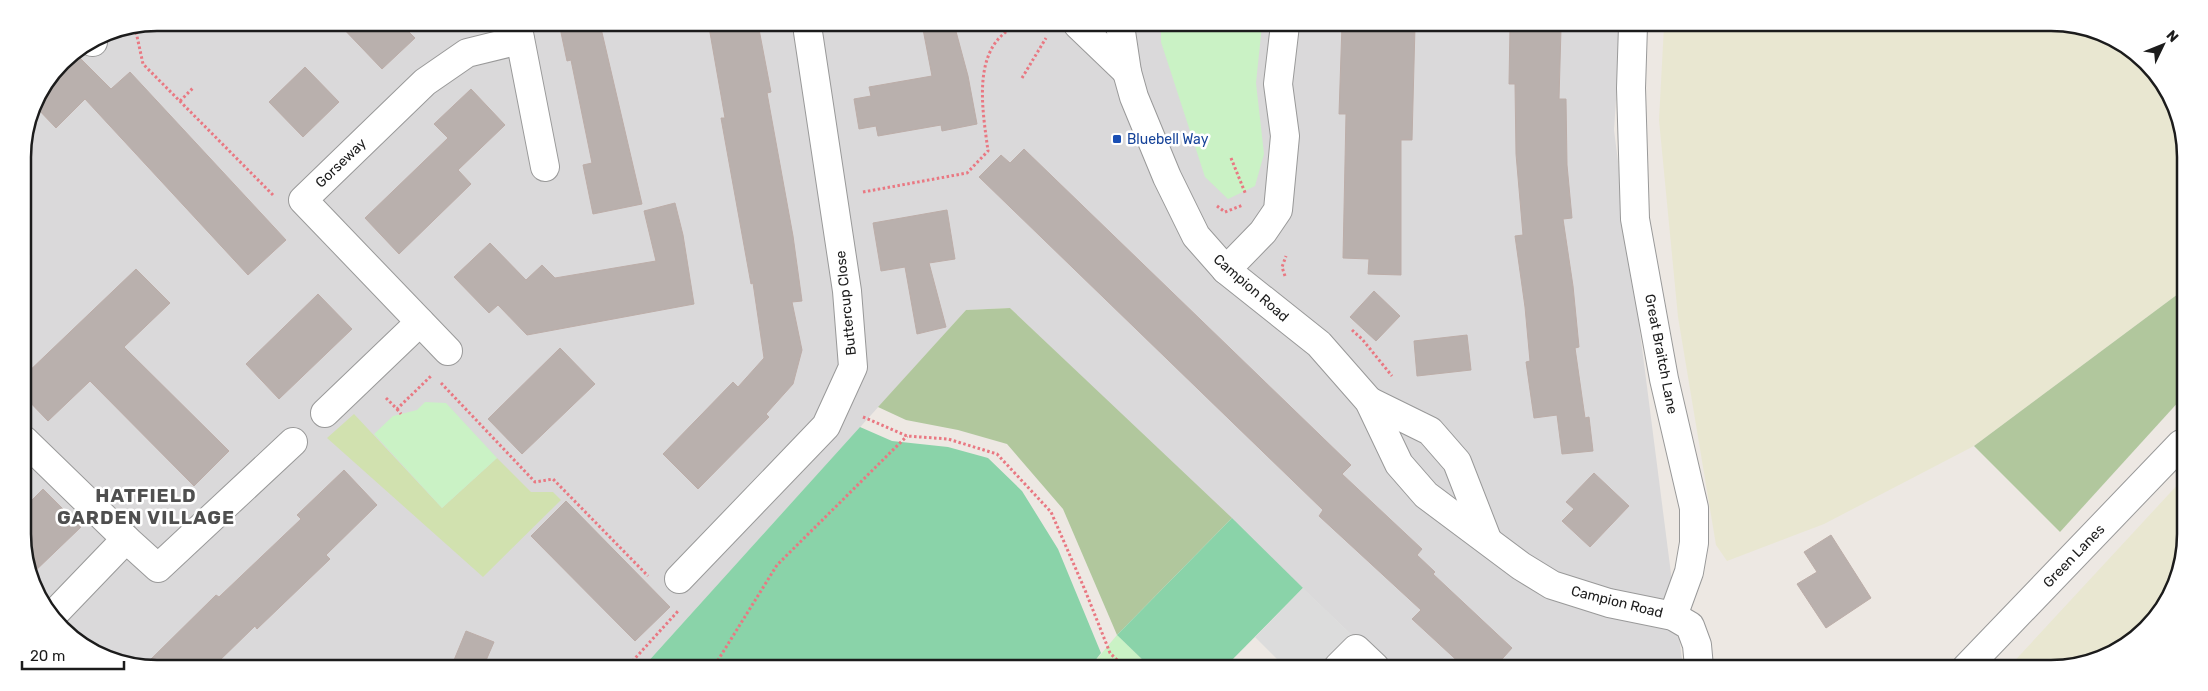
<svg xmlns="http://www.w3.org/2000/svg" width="2208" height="691" viewBox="0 0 2208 691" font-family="Rubik,sans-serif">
  <rect width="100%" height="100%" fill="#ede8e3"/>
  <polygon fill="#dad9da" points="157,23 1621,26 1614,130 1683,667 1385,667 1010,308 966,310 645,665 122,664 56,623 25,560 23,148 36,98 62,62 106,33"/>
  <g fill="#e9e7d1">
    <polygon points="1664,26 2086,27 2152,68 2183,131 2182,291 1974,446 1824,524 1727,561 1716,545 1678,317 1659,120"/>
    <polygon points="2181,481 2181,569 2163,609 2133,641 2060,668 2008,668"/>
  </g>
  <polygon fill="#d1e1af" points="354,414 442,508 497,458 531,492 553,492 561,500 483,577 327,438"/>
  <g fill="#b1c79d">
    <polygon points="2182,291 2182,398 2060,532 1974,446"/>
    <polygon points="1010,308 1232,518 1117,635 1063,509 1007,444 958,430 906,420 878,407 966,310"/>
  </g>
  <g fill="#caf2c5">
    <polygon points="1161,25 1262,25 1256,83 1264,154 1255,186 1228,199 1205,177 1161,42"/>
    <polygon points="425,402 446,403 497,458 442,508 374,434 393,416 417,410"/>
    <polygon points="1117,635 1149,666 1091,666"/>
  </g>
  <g fill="#8ad3a9">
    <polygon points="860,427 892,441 948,447 988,458 1022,491 1058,549 1101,653 1091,666 645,665"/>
    <polygon points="1232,518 1303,588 1226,666 1149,666 1117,635"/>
  </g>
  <polygon fill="#dcdcdc" points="1303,588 1385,667 1284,666 1255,637"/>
  <g fill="#b9b0ad" stroke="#bcada8">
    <polygon points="338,23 400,23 415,38 382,69"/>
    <polygon points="559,23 600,24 642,204 593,214 583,165 592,163 571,60 567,61"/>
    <polygon points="727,24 758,24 771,92 767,93 793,236 802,301 792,302 802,350 793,384 766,414 769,417 698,489 663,454 733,382 738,387 764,358 753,283 751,284 721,118 725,118 709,27"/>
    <polygon points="922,24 954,24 968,76 977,124 942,131 941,125 878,136 876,126 859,129 854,99 871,96 869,87 932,76"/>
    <polygon points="1342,25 1415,26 1412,140 1401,140 1401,275 1368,274 1369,259 1343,258 1346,114 1339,114"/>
    <polygon points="1510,27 1561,28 1559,99 1566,99 1567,165 1572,218 1563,219 1573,286 1579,347 1575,348 1585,418 1589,417 1593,451 1562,454 1557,415 1534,418 1526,362 1530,361 1525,307 1515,236 1523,235 1516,154 1515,84 1509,84"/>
    <polygon points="75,53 111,89 130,72 286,240 248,275 85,99 56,128 36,107 48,95 42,89 62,62"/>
    <polygon points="305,67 339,102 303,137 269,102"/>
    <polygon points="471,89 505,125 458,170 471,184 399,254 365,218 448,138 434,124"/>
    <polygon points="1024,149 1351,465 1342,474 1422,549 1417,555 1435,572 1433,574 1512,648 1495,667 1464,667 1412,619 1421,610 1319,516 1323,510 979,177 1001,155 1010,163"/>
    <polygon points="675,203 683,235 694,304 527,335 498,305 489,313 454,277 490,243 526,280 542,265 555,278 656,261 644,211"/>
    <polygon points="947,210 955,259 929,263 946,327 917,334 905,267 881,271 873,223"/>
    <polygon points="136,269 170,303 124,347 229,451 194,486 90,381 48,421 24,396 24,376"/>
    <polygon points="1374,291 1400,316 1376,341 1350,317"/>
    <polygon points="318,294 352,329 279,399 246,364"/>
    <polygon points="1467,335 1471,370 1417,376 1414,341"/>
    <polygon points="560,348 595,384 522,454 488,419"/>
    <polygon points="344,470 377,505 326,555 330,559 257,629 255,626 216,664 146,664 216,595 219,597 301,519 297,515"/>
    <polygon points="1594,473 1629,506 1590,547 1562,521 1574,509 1566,502"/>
    <polygon points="43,489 81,527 32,574 25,560 25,507"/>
    <polygon points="566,501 670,607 635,641 531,536"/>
    <polygon points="1831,535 1871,598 1826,628 1797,584 1817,572 1804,552"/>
    <polygon points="466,631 494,642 484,665 452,665"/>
  </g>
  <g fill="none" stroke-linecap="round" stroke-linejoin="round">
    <defs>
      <g id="minor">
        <polyline points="517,23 545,167"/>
        <polyline points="1078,25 1127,72"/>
        <polyline points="1120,25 1127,72 1134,97 1167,177 1196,236 1226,270 1319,344 1369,401 1399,464 1426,495 1521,566 1552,585 1609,603 1673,616 1690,626 1697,645 1699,667"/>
        <polyline points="1633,26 1631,88 1635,219 1664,379 1694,508 1694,543 1689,572 1673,616"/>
        <polyline points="92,42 93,42"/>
        <polyline points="1226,270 1263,232 1278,210 1285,136 1278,84 1285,25"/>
        <polyline points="448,351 303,200 425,82 467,53 520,40"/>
        <polyline points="1369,401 1430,431 1457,462 1487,539"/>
        <polyline points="325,413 420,322"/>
        <polyline points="24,440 126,539 158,568 293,442"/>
        <polyline points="679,579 826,426 853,367 847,291 808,32 809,24"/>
        <polyline points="52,616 126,539"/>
        <polyline points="1338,667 1356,649 1375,667"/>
        <polyline points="1966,668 2181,444"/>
      </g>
    </defs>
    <use href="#minor" stroke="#999" stroke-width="30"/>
    <g stroke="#e97882" stroke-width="3" stroke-dasharray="2.5 2.5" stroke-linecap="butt">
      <polyline points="135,27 143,64 273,195"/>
      <polyline points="1022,78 1046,38"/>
      <polyline points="180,101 194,87"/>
      <polyline points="1231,158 1246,195"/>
      <path d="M863,192L967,173L988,151C983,112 970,47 1016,26C1022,24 1039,26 1047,25"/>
      <polyline points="1217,206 1225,212 1243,205"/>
      <polyline points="1285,276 1282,267 1286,256"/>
      <polyline points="1352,330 1362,339 1392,376"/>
      <polyline points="441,383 535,482 553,479 648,576"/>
      <polyline points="386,398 397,409 431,376"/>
      <polyline points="397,409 401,414"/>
      <polyline points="863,417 907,436 948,439 997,454 1051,512 1085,590 1110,653 1123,666"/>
      <polyline points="629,665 679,610"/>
      <polyline points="715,665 777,565 907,436"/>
    </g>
    <use href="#minor" stroke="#fff" stroke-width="28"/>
  </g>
  <rect fill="#1a4fb4" stroke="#fff" stroke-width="2" x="1112" y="134" width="10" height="10" rx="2.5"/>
  <g text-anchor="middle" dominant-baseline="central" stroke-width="5" stroke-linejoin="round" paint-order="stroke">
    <g font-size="14" fill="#164399" stroke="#fff" text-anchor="start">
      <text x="1127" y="139">Bluebell Way</text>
    </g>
    <g font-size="14" fill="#1c1c1c" stroke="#fff">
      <text transform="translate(341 163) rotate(-44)">Gorseway</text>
      <text transform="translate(1251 288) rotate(41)">Campion Road</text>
      <text transform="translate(846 303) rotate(-96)">Buttercup Close</text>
      <text transform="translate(1661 354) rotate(79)">Great Braitch Lane</text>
      <text transform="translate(2074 556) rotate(-46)">Green Lanes</text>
      <text transform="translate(1617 602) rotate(14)">Campion Road</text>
    </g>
    <g font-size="19" font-weight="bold" letter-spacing="1" fill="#4f4f4f" stroke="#fff">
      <text x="146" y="495">HATFIELD<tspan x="146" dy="22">GARDEN VILLAGE</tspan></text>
    </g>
  </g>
  <path d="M0 0H2208V691H0ZM157 31H2051A126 126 0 0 1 2177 157V534A126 126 0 0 1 2051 660H157A126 126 0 0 1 31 534V157A126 126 0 0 1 157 31Z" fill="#fff" fill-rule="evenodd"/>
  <path fill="none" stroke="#1c1c1c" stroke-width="2.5" d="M157 31H2051A126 126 0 0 1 2177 157V534A126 126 0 0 1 2051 660H157A126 126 0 0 1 31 534V157A126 126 0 0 1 157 31Z"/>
  <g transform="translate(2163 45) rotate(47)" stroke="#ffffff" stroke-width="4" paint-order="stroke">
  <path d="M0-4L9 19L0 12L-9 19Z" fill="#1c1c1c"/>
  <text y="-8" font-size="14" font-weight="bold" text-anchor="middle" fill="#1c1c1c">N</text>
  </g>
  <path d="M22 661v8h102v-8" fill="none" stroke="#1c1c1c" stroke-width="2.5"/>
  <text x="30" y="661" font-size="15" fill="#1c1c1c" stroke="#ffffff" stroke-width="4" paint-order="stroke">20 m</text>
</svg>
